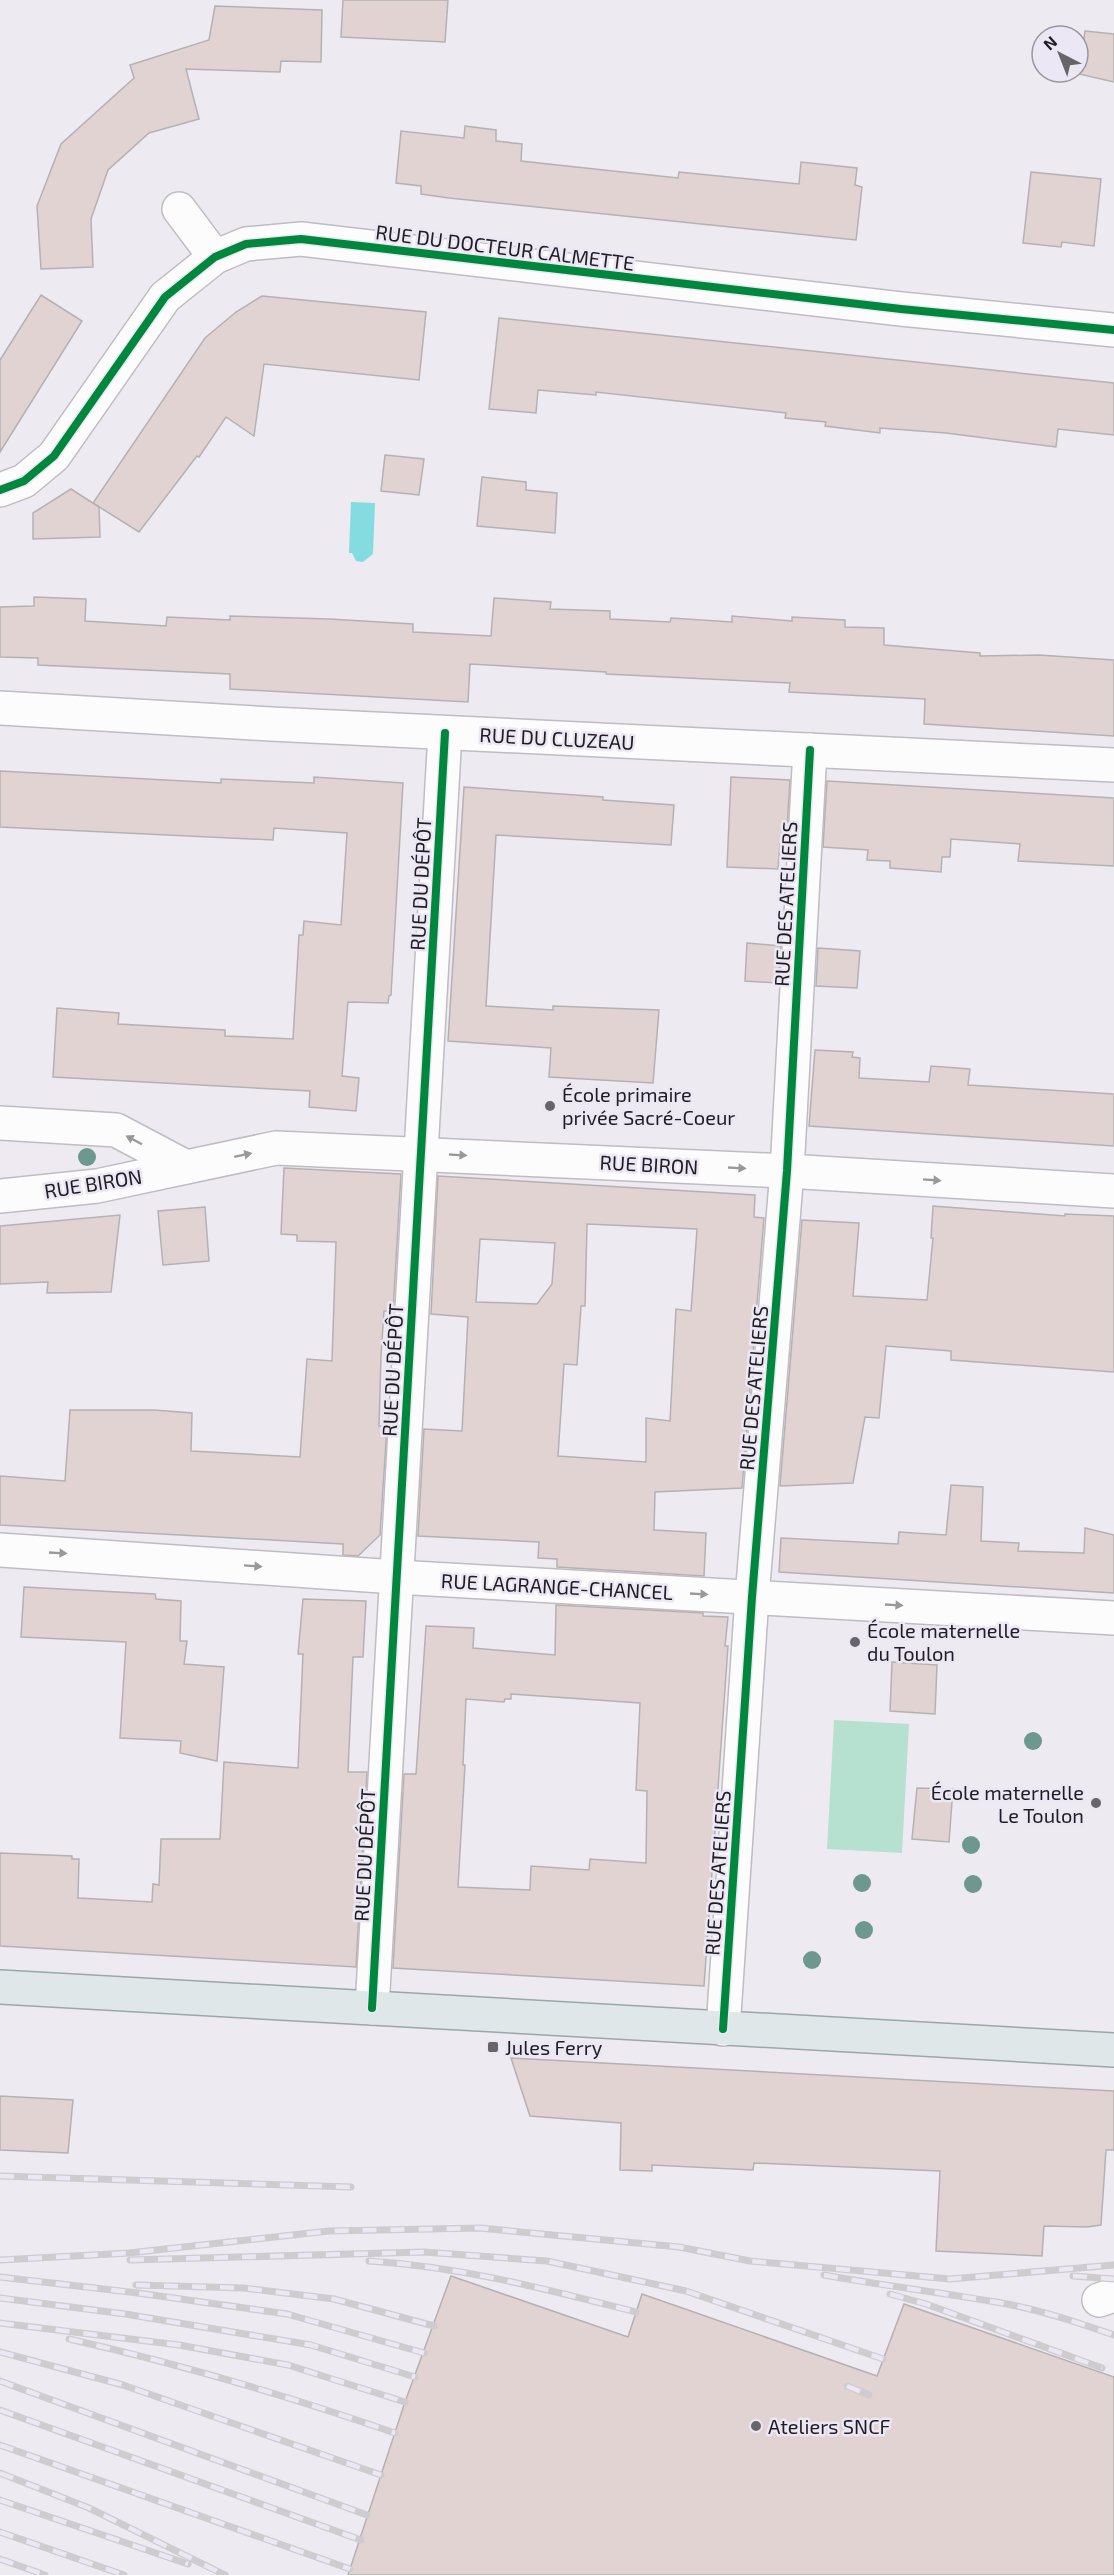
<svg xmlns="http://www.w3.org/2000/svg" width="1114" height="2575" viewBox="0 0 1114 2575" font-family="'Exo 2',sans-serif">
  <rect width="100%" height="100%" fill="#edeaf1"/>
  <polygon fill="#b6e1d0" points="834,1720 909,1724 902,1853 827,1849"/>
  <polygon fill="#84dbe0" points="351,502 375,503 373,554 363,562 356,561 352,553 349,553"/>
  <g fill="#e1d3d1" stroke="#b5b1b3" stroke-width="1.5" fill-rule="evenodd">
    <polygon points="343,0 448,0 445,42 341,37"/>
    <polygon points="215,6 322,10 321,62 281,61 280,72 186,69 199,119 149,133 108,170 91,219 93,267 41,269 37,206 61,144 134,78 130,65 209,40"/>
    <polygon points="1085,31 1114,34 1114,82 1079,74"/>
    <polygon points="465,126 496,130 496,141 522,144 521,161 576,167 678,178 679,172 799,184 801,162 857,168 855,185 862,187 856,240 449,198 421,194 421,186 396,183 401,131 464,138"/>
    <polygon points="1031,172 1101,179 1094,246 1062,242 1061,247 1023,243"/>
    <polygon points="41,295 82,321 0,452 0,360"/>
    <polygon points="262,296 426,312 419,380 264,364 254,436 226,417 199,457 197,456 139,532 93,503 205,338 236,312"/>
    <polygon points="499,318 1114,383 1114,435 1058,429 1056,447 946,433 880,428 880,433 825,426 826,422 785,418 786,413 596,392 596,395 538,390 536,413 489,409"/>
    <polygon points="385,455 424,459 419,495 381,491"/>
    <polygon points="482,477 526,482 526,490 557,493 555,533 477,526"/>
    <polygon points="71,489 99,507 100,537 33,539 33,513"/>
    <polygon points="34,597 86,599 85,621 166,626 167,617 230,620 230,616 329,619 413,624 413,632 491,636 494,598 551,602 550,609 610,611 610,619 670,622 671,618 732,622 732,616 792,621 792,617 845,620 845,627 884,628 884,645 980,653 980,656 1039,655 1114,660 1114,736 924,724 925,699 789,692 790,683 606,674 606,672 470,664 468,702 230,689 230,674 38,665 38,658 0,657 0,607 34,606"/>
    <polygon points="0,771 221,783 221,779 314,783 314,777 403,783 391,995 389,996 388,1003 348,1002 342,1076 359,1078 356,1111 309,1107 310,1091 53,1077 57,1008 119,1013 118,1024 225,1030 225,1036 293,1039 299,935 303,935 304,921 341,925 347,833 274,828 273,840 0,827"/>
    <polygon points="731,777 790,780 786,844 780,844 778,869 727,867"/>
    <polygon points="827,781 1114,798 1114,866 1018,861 1020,844 951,839 950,857 942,857 941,872 890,868 890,861 867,860 868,850 823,847"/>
    <polygon points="464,787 603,797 603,800 674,805 671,845 496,835 486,1006 553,1010 553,1006 659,1010 653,1083 549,1077 551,1048 448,1041"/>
    <polygon points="747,943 781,946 778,983 745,981"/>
    <polygon points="818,948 860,951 857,988 816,986"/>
    <polygon points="815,1050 853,1052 852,1057 860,1058 859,1078 929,1082 931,1066 970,1069 968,1085 1114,1094 1114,1146 809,1126"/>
    <polygon points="284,1168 401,1174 393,1311 384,1311 381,1356 379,1426 387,1426 380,1535 358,1556 343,1555 343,1544 0,1525 0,1476 65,1481 70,1410 154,1410 192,1413 191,1451 300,1457 307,1359 332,1361 336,1242 297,1241 297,1235 281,1234"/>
    <path d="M438,1176L755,1195L754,1217L764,1218L742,1488L655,1492L654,1530L706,1533L704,1576L557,1567V1559L538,1558L539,1542L418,1536L424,1429L462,1431L468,1317L431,1314ZM587,1224L697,1229L691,1311L676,1309L670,1421L646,1418V1462L558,1456L564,1364L577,1365L581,1306H585ZM480,1239L555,1243L552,1284L537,1304L476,1302Z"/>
    <polygon points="933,1206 1065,1216 1065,1214 1114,1216 1114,1372 951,1360 951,1351 886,1346 879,1418 865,1417 853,1483 780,1486 802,1220 859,1223 853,1296 927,1300 933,1238 931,1238"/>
    <polygon points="205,1207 209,1261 163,1265 158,1211"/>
    <polygon points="120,1215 111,1292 47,1293 48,1282 0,1284 0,1226"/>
    <polygon points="951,1485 983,1487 981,1541 1019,1543 1018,1551 1084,1553 1085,1528 1114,1535 1114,1593 779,1572 781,1538 898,1544 899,1532 946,1535"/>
    <polygon points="24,1587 155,1594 156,1599 181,1601 180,1641 187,1641 184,1664 224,1667 217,1761 180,1753 181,1741 120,1738 126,1642 21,1637"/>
    <polygon points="303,1599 366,1601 363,1657 353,1657 348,1772 367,1772 356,1967 0,1946 0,1853 72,1856 72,1859 79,1859 78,1898 152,1902 153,1884 159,1885 161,1839 220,1839 224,1762 298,1768 303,1654 298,1654"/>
    <path d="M556,1605L703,1613V1616L728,1617L725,1646H728L704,1986L393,1968L404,1774H416L426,1626L474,1628L473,1648L555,1655ZM511,1694L640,1703L636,1790L647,1791L646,1863L590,1859L589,1870L531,1866L530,1890L458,1887L465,1765H463L466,1699L504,1702L505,1699H511Z"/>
    <polygon points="892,1662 937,1665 935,1714 890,1711"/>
    <polygon points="917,1788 953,1789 949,1842 912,1839"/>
    <polygon points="511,2058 1114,2091 1114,2150 1106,2150 1101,2225 1087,2227 1044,2226 1042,2256 936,2251 940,2171 754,2163 753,2170 652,2165 652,2171 620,2170 621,2123 530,2116"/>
    <polygon points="0,2096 73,2100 68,2153 0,2150"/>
    <polygon points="451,2276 628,2337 642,2294 877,2376 904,2304 1114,2377 1114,2575 348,2575 405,2402"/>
  </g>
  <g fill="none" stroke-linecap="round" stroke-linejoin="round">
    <defs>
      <g id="minor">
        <polyline points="179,209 215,257"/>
        <polyline points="0,490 24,481 54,456 165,297 215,257 246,244 301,239 901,309 1114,330"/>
        <polyline points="0,708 271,724 1114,765"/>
        <polyline points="0,1123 116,1130 186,1167"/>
        <polyline points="0,1196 97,1186 276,1148 787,1171 1114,1191"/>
        <polyline points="0,1550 396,1577 1114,1618"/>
        <polyline points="372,2008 445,733"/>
        <polyline points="723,2029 752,1597 787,1171 810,750"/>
        <polyline points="1099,2300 1114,2295"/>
      </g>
      <polyline id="major" points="0,1987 1114,2050"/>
    </defs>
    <use href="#minor" stroke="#bfbcc2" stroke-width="36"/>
    <use href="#major" stroke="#99a7ac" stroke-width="36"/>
    <use href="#minor" stroke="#fcfcfd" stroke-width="33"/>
    <use href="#major" stroke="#dfe7e9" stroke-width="33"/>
    <defs>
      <g id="rail">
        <polyline points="0,2176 351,2187"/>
        <polyline points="0,2260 129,2253 329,2231 480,2228 679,2247 750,2261 950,2279 1114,2265"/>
        <polyline points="130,2260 424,2252 547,2261 686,2291 883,2359"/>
        <path d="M369,2261C463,2267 545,2289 636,2312"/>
        <path d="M824,2275C885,2286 946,2293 1007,2304C1044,2311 1079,2323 1114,2335"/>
        <polyline points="1073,2276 1114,2279"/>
        <polyline points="0,2277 138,2293 287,2314 424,2353"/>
        <polyline points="136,2285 243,2288 334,2299 434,2326"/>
        <polyline points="890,2294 926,2304 1102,2368"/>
        <polyline points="0,2298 125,2314 311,2345 415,2377"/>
        <polyline points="0,2323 179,2345 288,2365 405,2402"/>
        <path d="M69,2339C180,2364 288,2396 395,2433"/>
        <polyline points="0,2352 123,2385 381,2475"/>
        <polyline points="0,2381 367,2515"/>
        <polyline points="847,2386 869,2395"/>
        <polyline points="0,2410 361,2540"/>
        <polyline points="0,2445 350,2569"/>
        <polyline points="0,2473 89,2508 225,2575"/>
        <polyline points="0,2500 188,2564"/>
        <polyline points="0,2532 124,2575"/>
        <polyline points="0,2559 45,2575"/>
      </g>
    </defs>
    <use href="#rail" stroke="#ceccce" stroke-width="7"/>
    <use href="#rail" stroke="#ece7f4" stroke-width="4.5" stroke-dasharray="14" stroke-linecap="butt"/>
    <defs>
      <g id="cycleway">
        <polyline points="0,490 24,481 54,456 165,297 215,257 246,244 301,239 901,309 1114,330"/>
        <polyline points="372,2008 445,733"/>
        <polyline points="723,2029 752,1597 787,1171 810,750"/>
      </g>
    </defs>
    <use href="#cycleway" stroke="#ece7f4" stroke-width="11"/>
    <use href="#cycleway" stroke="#00873e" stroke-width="8"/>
  </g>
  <g fill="#6c988d">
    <circle cx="87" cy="1157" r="9"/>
    <circle cx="1033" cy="1741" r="9"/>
    <circle cx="971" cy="1845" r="9"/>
    <circle cx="862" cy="1883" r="9"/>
    <circle cx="973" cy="1884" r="9"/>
    <circle cx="864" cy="1930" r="9"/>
    <circle cx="812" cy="1960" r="9"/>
  </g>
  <defs><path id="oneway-solid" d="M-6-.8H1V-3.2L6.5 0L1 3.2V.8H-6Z" transform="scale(1.5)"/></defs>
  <g fill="#99989a">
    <use href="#oneway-solid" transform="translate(134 1140) rotate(-152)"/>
    <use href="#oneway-solid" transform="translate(243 1155) rotate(-12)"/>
    <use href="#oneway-solid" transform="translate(458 1155) rotate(3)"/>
    <use href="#oneway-solid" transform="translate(737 1168) rotate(3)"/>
    <use href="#oneway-solid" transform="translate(932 1180) rotate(4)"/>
    <use href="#oneway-solid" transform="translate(58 1553) rotate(3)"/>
    <use href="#oneway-solid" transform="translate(253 1566) rotate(4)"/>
    <use href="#oneway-solid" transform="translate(699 1594) rotate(3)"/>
    <use href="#oneway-solid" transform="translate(894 1605) rotate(3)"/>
  </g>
  <g fill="#67656a" stroke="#ece7f4" stroke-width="2">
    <circle cx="550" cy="1106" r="6"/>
    <circle cx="855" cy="1642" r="6"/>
    <circle cx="1096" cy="1803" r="6"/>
    <rect x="487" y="2041" width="12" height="12" rx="3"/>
    <circle cx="756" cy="2426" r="6"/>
  </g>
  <g text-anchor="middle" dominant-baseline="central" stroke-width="5" stroke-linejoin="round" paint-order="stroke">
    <g font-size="20" fill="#1f1d21" stroke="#ece7f4">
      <text transform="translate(505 247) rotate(7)">RUE DU DOCTEUR CALMETTE</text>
      <text transform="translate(557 738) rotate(3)">RUE DU CLUZEAU</text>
      <text transform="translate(420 884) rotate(-87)">RUE DU DÉPÔT</text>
      <text transform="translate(785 904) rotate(-87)">RUE DES ATELIERS</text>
      <text transform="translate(649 1164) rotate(3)">RUE BIRON</text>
      <text transform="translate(93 1183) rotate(-9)">RUE BIRON</text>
      <text transform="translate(392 1370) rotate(-87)">RUE DU DÉPÔT</text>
      <text transform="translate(753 1388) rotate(-85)">RUE DES ATELIERS</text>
      <text transform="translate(557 1586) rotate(3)">RUE LAGRANGE-CHANCEL</text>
      <text transform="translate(364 1855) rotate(-87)">RUE DU DÉPÔT</text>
      <text transform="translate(717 1873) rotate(-86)">RUE DES ATELIERS</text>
    </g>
    <g font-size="20" fill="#1f1d21" stroke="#ece7f4" text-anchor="start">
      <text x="562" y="1094">École primaire<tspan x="562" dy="23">privée Sacré-Coeur</tspan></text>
      <text x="867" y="1630">École maternelle<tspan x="867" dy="23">du Toulon</tspan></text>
      <text x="1084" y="1792" text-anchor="end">École maternelle<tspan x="1084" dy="23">Le Toulon</tspan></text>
      <text x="505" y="2047">Jules Ferry</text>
      <text x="768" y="2426">Ateliers SNCF</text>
    </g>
  </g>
  <g transform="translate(1060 54) rotate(318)"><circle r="28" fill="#ece7f4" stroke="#9a96a0" stroke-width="1.5"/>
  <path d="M0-4.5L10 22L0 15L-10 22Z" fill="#67656a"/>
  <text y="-9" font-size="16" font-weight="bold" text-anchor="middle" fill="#1f1d21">N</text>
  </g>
</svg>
